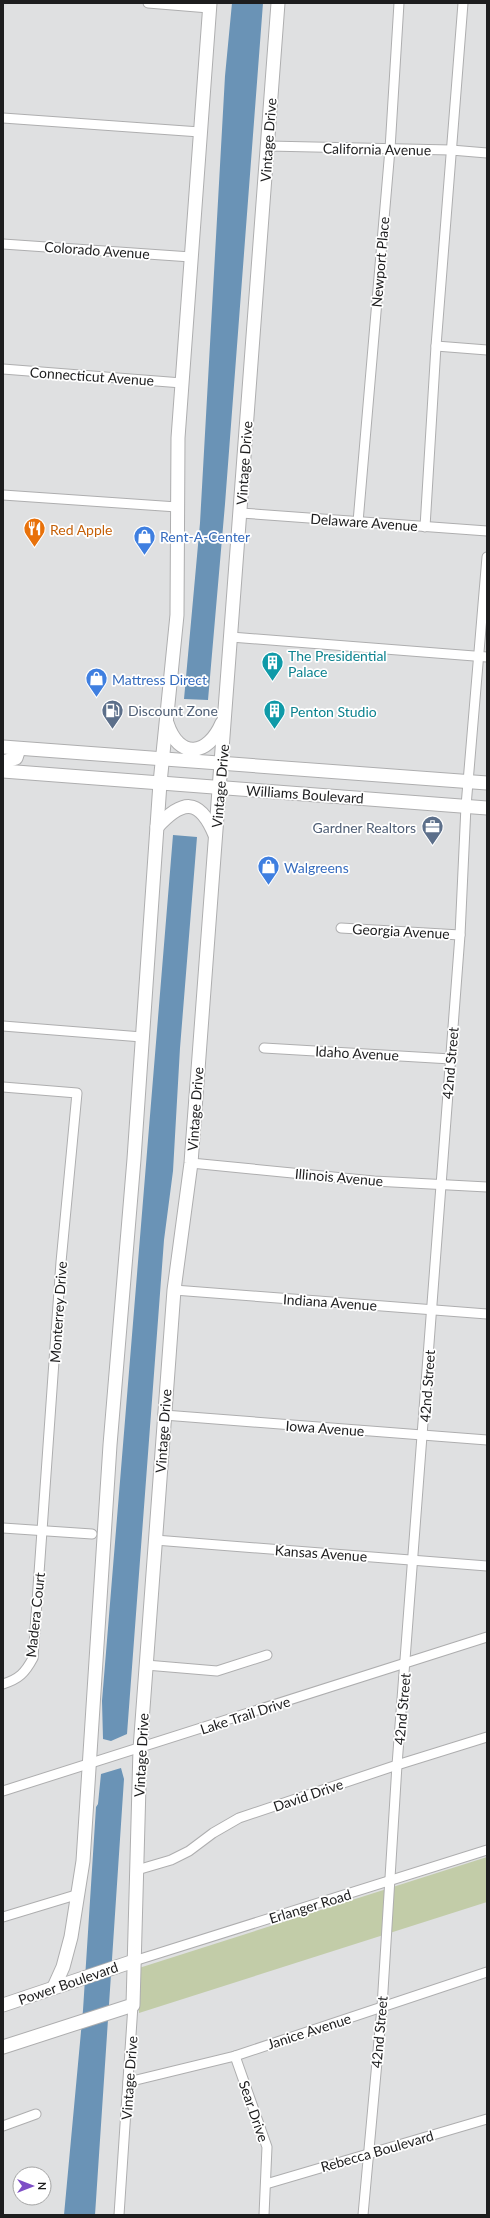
<svg xmlns="http://www.w3.org/2000/svg" width="490" height="2218" viewBox="0 0 490 2218" font-family="Lato,sans-serif">
  <rect width="100%" height="100%" fill="#dfe0e1"/>
  <polygon fill="#c2cca8" points="487,1857 487,1902 139,2013 139,1968"/>
  <g fill="#6a93b6">
    <polygon points="232,3 263,3 225,504 208,700 184,699 200,523 225,76"/>
    <polygon points="173,835 197,837 180,1048 173,1171 164,1240 127,1734 111,1741 103,1739 102,1701"/>
    <polygon points="121,1768 124,1779 95,2215 64,2215 83,2010 96,1807 98,1804 101,1774"/>
  </g>
  <g fill="none" stroke-linecap="round" stroke-linejoin="round">
    <defs>
      <g id="street">
        <polyline points="148,3 209,8"/>
        <polyline points="3,118 200,132"/>
        <polyline points="268,146 451,150 487,153"/>
        <polyline points="3,244 191,257"/>
        <polyline points="436,346 487,350"/>
        <polyline points="3,369 182,383"/>
        <polyline points="3,495 177,507"/>
        <polyline points="241,513 487,531"/>
        <polyline points="358,522 390,149 399,3"/>
        <polyline points="425,527 436,346 463,3"/>
        <polyline points="231,637 487,657"/>
        <polyline points="341,928 460,935"/>
        <polyline points="3,1026 142,1037"/>
        <polyline points="264,1048 451,1059"/>
        <path d="M3,1087L77,1093L61,1262L33,1658C25,1673 19,1679 3,1684"/>
        <polyline points="191,1163 374,1181 487,1187"/>
        <polyline points="174,1290 487,1314"/>
        <polyline points="164,1415 487,1440"/>
        <polyline points="3,1528 92,1534"/>
        <polyline points="155,1540 487,1566"/>
        <polyline points="146,1665 217,1671 267,1655"/>
        <polyline points="3,1791 487,1637"/>
        <polyline points="137,1870 171,1860 189,1851 213,1833 239,1818 397,1765 487,1737"/>
        <polyline points="3,1917 79,1894"/>
        <polyline points="134,1961 487,1850"/>
        <polyline points="235,2056 267,2147 264,2215"/>
        <polyline points="128,2082 235,2056 487,1972"/>
        <polyline points="3,2126 36,2114"/>
        <polyline points="266,2184 487,2119"/>
        <polyline points="119,2215 133,2005"/>
        <polyline points="363,2215 382,2007 397,1765 460,935 466,806 487,557"/>
      </g>
      <g id="secondary">
        <path d="M167,723C179,760 208,756 222,723"/>
        <polyline points="3,747 487,783"/>
        <polyline points="3,762 16,758 19,749"/>
        <polyline points="3,771 487,808"/>
        <path d="M157,827C182,800 199,797 215,835"/>
        <polyline points="54,1987 63,1967 71,1937 83,1861 110,1445 134,1159 160,783 177,615 178,438 210,3"/>
        <polyline points="3,2005 134,1961"/>
        <polyline points="3,2047 133,2005 140,1749 174,1290 191,1163 278,3"/>
      </g>
    </defs>
    <use href="#street" stroke="#aeaeaf" stroke-width="11"/>
    <use href="#secondary" stroke="#aeaeaf" stroke-width="15"/>
    <use href="#street" stroke="#fff" stroke-width="9"/>
    <use href="#secondary" stroke="#fff" stroke-width="13"/>
  </g>
  <defs>
    <symbol id="restaurant-pin" viewBox="-11 -11 22 30"><path d="M0 17L-7.5 6A9.5 9.5 0 1 1 7.5 6Z" fill="#e8710a" stroke="#fff"/><path d="M-5-6h1v4h1v-4h1v4h1v-4h1v5L-1.5 .5V6h-2V.5L-5-1ZM5-6V6H3V1.5H1.5Q1.5-4 5-6Z" fill="#fff"/></symbol>
    <symbol id="shop-pin" viewBox="-11 -11 22 30"><path d="M0 17L-7.5 6A9.5 9.5 0 1 1 7.5 6Z" fill="#3f7fe0" stroke="#fff"/><path d="M-5-2.5h2.3a2.7 3.5 0 0 1 5.4 0H5L5.5 6h-11ZM-1.5-2.5h3a1.5 2.3 0 0 0-3 0Z" fill="#fff"/></symbol>
    <symbol id="building-pin" viewBox="-11 -11 22 30"><path d="M0 17L-7.5 6A9.5 9.5 0 1 1 7.5 6Z" fill="#0f9aa8" stroke="#fff"/><path d="M-4-6H4V6H1V3H-1V6H-4ZM-2.5-4.3h1.7v1.8h-1.7ZM.8-4.3h1.7v1.8H.8ZM-2.5-1h1.7V.8h-1.7ZM.8-1h1.7V.8H.8Z" fill="#fff"/></symbol>
    <symbol id="fuel-pin" viewBox="-11 -11 22 30"><path d="M0 17L-7.5 6A9.5 9.5 0 1 1 7.5 6Z" fill="#5c6f8a" stroke="#fff"/><path d="M-5.5-6h7V0h2V4h1.3V-2.5L3-4.5l.8-.8L6-3V5H2.5V1h-1V6h-7ZM-4.2-4.7v3.2H.2V-4.7Z" fill="#fff"/></symbol>
    <symbol id="office-pin" viewBox="-11 -11 22 30"><path d="M0 17L-7.5 6A9.5 9.5 0 1 1 7.5 6Z" fill="#5c6f8a" stroke="#fff"/><path d="M-6-3h4V-5.5h4V-3h4V5H-6ZM-1-4.5V-3h2v-1.5ZM-6 0V1H6V0Z" fill="#fff"/></symbol>
  </defs>
  <g fill-rule="evenodd">
    <use href="#restaurant-pin" x="22" y="516" width="25" height="34"/>
    <use href="#shop-pin" x="132" y="524" width="25" height="34"/>
    <use href="#building-pin" x="260" y="650" width="25" height="34"/>
    <use href="#shop-pin" x="84" y="666" width="25" height="34"/>
    <use href="#fuel-pin" x="100" y="698" width="25" height="34"/>
    <use href="#building-pin" x="262" y="698" width="25" height="34"/>
    <use href="#office-pin" x="420" y="814" width="25" height="34"/>
    <use href="#shop-pin" x="256" y="854" width="25" height="34"/>
  </g>
  <g text-anchor="middle" dominant-baseline="central" stroke-width="3.5" stroke-linejoin="round" paint-order="stroke">
    <g font-size="14" fill="#1d1d1e" stroke="#fff">
      <text transform="translate(268 140) rotate(-86)">Vintage Drive</text>
      <text transform="translate(377 149) rotate(1)">California Avenue</text>
      <text transform="translate(97 250) rotate(4)">Colorado Avenue</text>
      <text transform="translate(380 262) rotate(-85)">Newport Place</text>
      <text transform="translate(92 376) rotate(4)">Connecticut Avenue</text>
      <text transform="translate(244 463) rotate(-86)">Vintage Drive</text>
      <text transform="translate(364 522) rotate(4)">Delaware Avenue</text>
      <text transform="translate(220 786) rotate(-85)">Vintage Drive</text>
      <text transform="translate(305 794) rotate(4)">Williams Boulevard</text>
      <text transform="translate(401 931) rotate(3)">Georgia Avenue</text>
      <text transform="translate(357 1053) rotate(3)">Idaho Avenue</text>
      <text transform="translate(450 1063) rotate(-85)">42nd Street</text>
      <text transform="translate(195 1109) rotate(-86)">Vintage Drive</text>
      <text transform="translate(339 1177) rotate(5)">Illinois Avenue</text>
      <text transform="translate(330 1302) rotate(4)">Indiana Avenue</text>
      <text transform="translate(58 1312) rotate(-86)">Monterrey Drive</text>
      <text transform="translate(427 1386) rotate(-86)">42nd Street</text>
      <text transform="translate(325 1428) rotate(4)">Iowa Avenue</text>
      <text transform="translate(163 1431) rotate(-86)">Vintage Drive</text>
      <text transform="translate(321 1553) rotate(4)">Kansas Avenue</text>
      <text transform="translate(35 1615) rotate(-84)">Madera Court</text>
      <text transform="translate(402 1709) rotate(-85)">42nd Street</text>
      <text transform="translate(245 1715) rotate(-18)">Lake Trail Drive</text>
      <text transform="translate(141 1755) rotate(-87)">Vintage Drive</text>
      <text transform="translate(308 1795) rotate(-19)">David Drive</text>
      <text transform="translate(310 1906) rotate(-17)">Erlanger Road</text>
      <text transform="translate(68 1983) rotate(-19)">Power Boulevard</text>
      <text transform="translate(309 2031) rotate(-18)">Janice Avenue</text>
      <text transform="translate(379 2032) rotate(-85)">42nd Street</text>
      <text transform="translate(129 2078) rotate(-86)">Vintage Drive</text>
      <text transform="translate(254 2111) rotate(71)">Sear Drive</text>
      <text transform="translate(377 2151) rotate(-16)">Rebecca Boulevard</text>
    </g>
    <g font-size="14" fill="#c56008" stroke="#fff" text-anchor="start">
      <text x="50" y="529">Red Apple</text>
    </g>
    <g font-size="14" fill="#366cbe" stroke="#fff" text-anchor="start">
      <text x="160" y="536">Rent-A-Center</text>
      <text x="112" y="679">Mattress Direct</text>
      <text x="284" y="867">Walgreens</text>
    </g>
    <g font-size="14" fill="#0d838f" stroke="#fff" text-anchor="start">
      <text x="288" y="655">The Presidential<tspan x="288" dy="16">Palace</tspan></text>
      <text x="290" y="711">Penton Studio</text>
    </g>
    <g font-size="14" fill="#4e5e75" stroke="#fff" text-anchor="start">
      <text x="128" y="710">Discount Zone</text>
      <text x="416" y="827" text-anchor="end">Gardner Realtors</text>
    </g>
  </g>
  <rect width="490" height="2218" fill="none" stroke="#1d1d1e" stroke-width="8"/>
  <g transform="translate(32 2186) rotate(90)"><circle r="19" fill="#ffffff" stroke="#a5a5a5"/>
  <path d="M0-3L7 15L0 10L-7 15Z" fill="#7d4ec6"/>
  <text y="-6" font-size="11" font-weight="bold" text-anchor="middle" fill="#1d1d1e">N</text>
  </g>
</svg>
